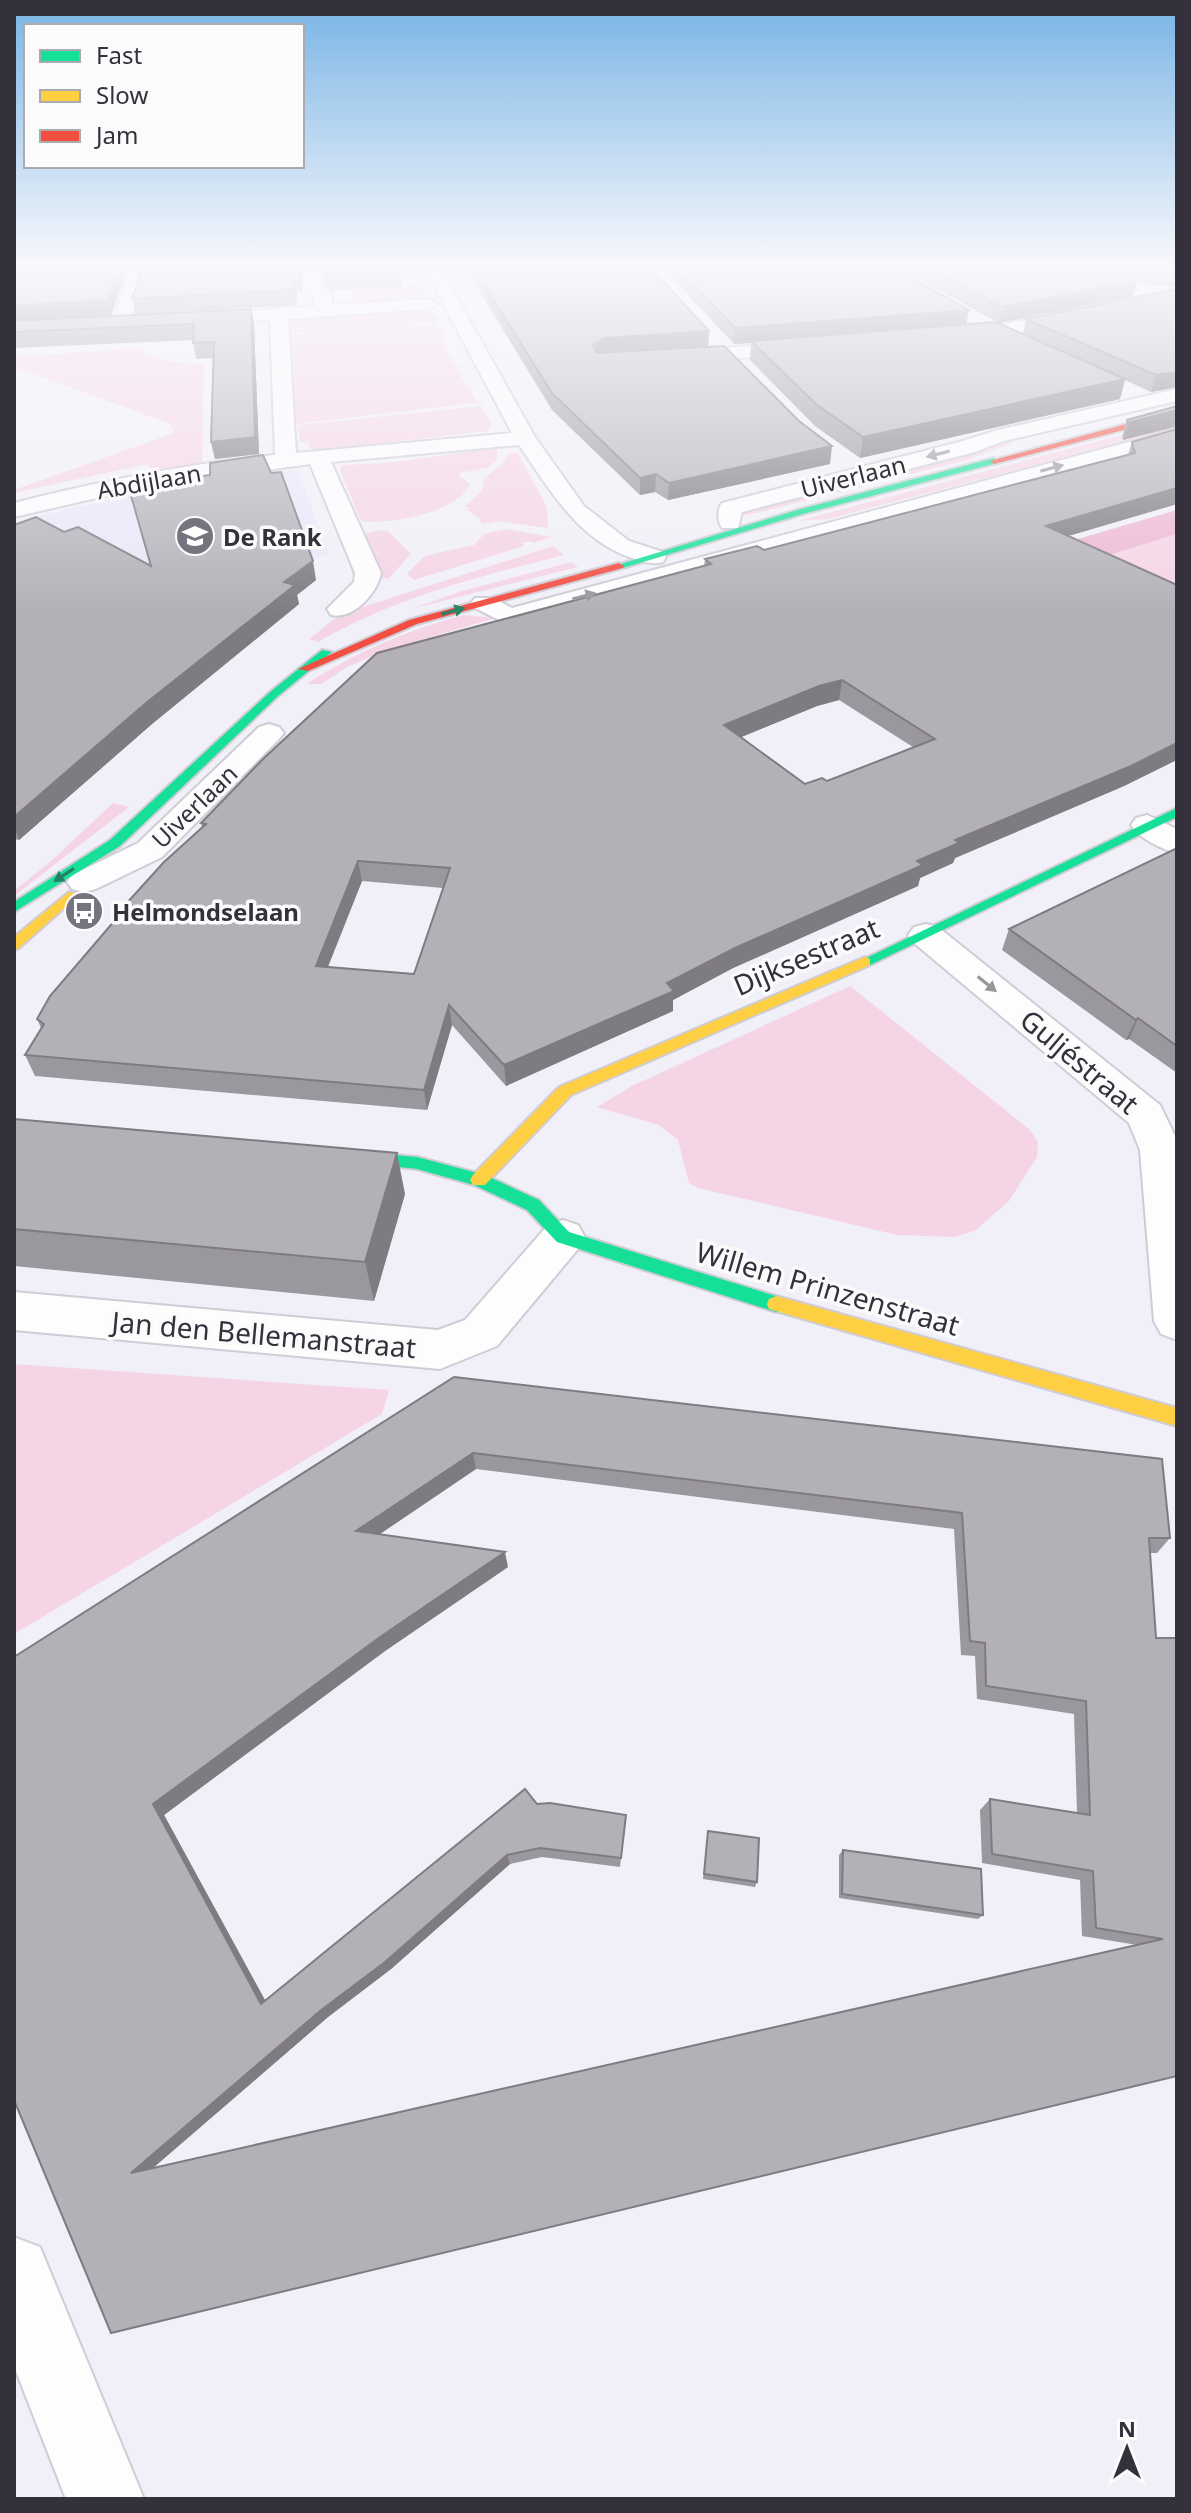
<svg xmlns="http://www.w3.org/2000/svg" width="1191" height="2513" viewBox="0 0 1191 2513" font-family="'Noto Sans',sans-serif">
  <rect width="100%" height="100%" fill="#f1f0f8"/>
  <polygon fill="#eae7f9" points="298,470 329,555 215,570 179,595 34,517 154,489"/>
  <g fill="#f5d4e6">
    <polygon points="421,284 425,294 422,297 353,304 352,289"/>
    <polygon points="417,310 432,311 440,321 368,328 434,324 438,330 444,329 446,333 440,334 456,366 464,367 457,368 468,389 476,389 470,392 475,400 483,402 295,424 287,336 365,329 287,333 287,324 307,318"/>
    <polygon points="141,348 144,354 173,362 204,364 202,464 151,470 147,464 14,493 14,490 174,433 171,424 14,367 14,357"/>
    <polygon points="481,406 491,424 488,431 318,450 309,448 308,441 300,442 298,425"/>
    <polygon points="1166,423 1177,428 828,519 798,521"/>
    <polygon points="1006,440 1012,443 967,460 749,515 742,514 741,512 1003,445 971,452"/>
    <path d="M497,448V460L487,468L459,473V476L470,484C459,512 390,525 361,521L340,470L342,465L386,463Z"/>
    <polygon points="517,452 547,507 548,528 498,521 483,524 479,520 483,518 477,518 467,509 470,507 464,507 482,491 484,479 504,462 506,455"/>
    <polygon points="507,529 551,537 533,543 530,541 522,543 524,546 414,580 407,574 424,556 474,545 484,534"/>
    <polygon points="379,530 388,531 411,554 389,578 377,579 366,546 366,533"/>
    <polygon points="1177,534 1177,602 1096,559"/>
    <path d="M553,546L564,555C478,577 395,597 318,642L309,639L341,614Z"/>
    <polygon points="572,562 578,567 411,609 462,591"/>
    <path d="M464,615L495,618L385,651L347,667L321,684H307C356,652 407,630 464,615Z"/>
    <polygon points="113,803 129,807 14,896 14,891 50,862"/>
    <polygon points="850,986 1029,1129 1038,1142 1037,1157 1009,1201 976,1230 955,1237 897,1235 698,1188 689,1183 678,1140 659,1125 597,1107 632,1086"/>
    <polygon points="14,1364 389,1390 382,1414 14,1634"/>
  </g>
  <polygon fill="#edb7d3" points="1177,510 1177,534 1096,559 1064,543"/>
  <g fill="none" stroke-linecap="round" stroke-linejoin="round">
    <defs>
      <g id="street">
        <path d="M422,264H438L535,437L584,506L629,541L663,552L666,557L663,562C652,565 643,562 632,558C578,540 550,490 519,445L331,462L381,573C377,594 353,620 331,615L327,609L354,582L355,573L310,464L140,488L14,517V503C100,481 187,464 275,455L270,320L192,325L183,320L192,315L315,306L314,296L303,288L305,270L313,265L321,270V286L332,294V305L429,299L438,304L429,309L288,319L296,453L512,433Z"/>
        <polygon points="137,269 145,274 129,325 126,329 114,329 111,325 129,274"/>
        <path d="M1177,290V300C1144,307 957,352 942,336L951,330L996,326Z"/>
        <polygon points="811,341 818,343 820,347 818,351 672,364 662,358 672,352"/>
        <path d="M1177,389V401L1004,441L975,452L742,512L738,528H722C717,521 717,510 722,503L959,442L998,430Z"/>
        <polygon points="1177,429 1177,442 509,625 475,608 471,603 475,598 493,598 512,608"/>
        <polygon points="269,724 279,727 284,733 279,739 162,857 96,889 84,892 72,889 67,882 72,875 138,843 259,727"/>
        <path d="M1147,815L1177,829V853C1161,849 1140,839 1131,825L1136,818Z"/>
        <polygon points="926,924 938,927 1160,1105 1177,1140 1177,1340 1161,1334 1154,1321 1140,1150 1129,1123 914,943 908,935 914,927"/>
        <polygon points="563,1220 578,1225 585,1237 578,1249 497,1346 440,1369 14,1330 14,1292 438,1330 465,1320 548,1225"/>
        <polygon points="14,2237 40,2247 144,2499 66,2499 14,2366"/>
      </g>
      <g id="fast">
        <polygon points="994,458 997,463 803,514 623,568 614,566 797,510"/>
        <polygon points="322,650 332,652 278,696 120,846 14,912 14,902 110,840 270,692"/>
        <polygon points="1177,808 1177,817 870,965 860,965 858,962"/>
        <polygon points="339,1150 417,1157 485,1175 539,1200 569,1232 776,1296 783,1299 785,1304 783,1309 776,1312 557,1242 527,1210 474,1185 417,1169 333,1160 331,1156 333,1152"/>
      </g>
      <g id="slow">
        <polygon points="69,892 74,893 74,899 19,948 14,950 14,937"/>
        <polygon points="865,957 870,959 870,965 571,1095 485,1185 473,1185 470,1180 473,1175 559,1087"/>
        <polygon points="776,1296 1177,1408 1177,1426 769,1309 767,1304 769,1299"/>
      </g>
      <g id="jam">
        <polygon points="1177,410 1177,416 994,464 990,461"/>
        <polygon points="619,563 624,566 623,568 417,624 308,671 298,669 409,620"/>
      </g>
    </defs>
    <use href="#street" stroke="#cfccd6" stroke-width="4"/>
    <use href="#fast" stroke="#cfccd6" stroke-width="4"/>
    <use href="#slow" stroke="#cfccd6" stroke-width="4"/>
    <use href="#jam" stroke="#cfccd6" stroke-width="4"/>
    <use href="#street" fill="#fdfdfe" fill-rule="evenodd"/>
    <use href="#fast" fill="#16e098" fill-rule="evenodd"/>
    <use href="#slow" fill="#ffcf43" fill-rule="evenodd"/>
    <use href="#jam" fill="#f24e42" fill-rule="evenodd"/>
  </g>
  <g fill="#9b979e" fill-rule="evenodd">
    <polygon points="14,264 310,264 302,270 302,291 297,291 296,305 136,314 132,299 141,270 135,266 126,273 111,315 46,320 251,309 254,325 259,454 215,459 211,442 213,358 196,359 193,340 14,348"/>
    <polygon points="315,264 423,264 424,274 401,275 402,287 331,290 324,284 322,267"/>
    <polygon points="440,264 647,264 709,331 708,346 830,464 668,500 655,492 640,495 552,410 468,272 447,273"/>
    <polygon points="659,264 886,264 966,324 1023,334 1026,319 1177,289 1177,387 1151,392 1125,380 1120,399 860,458 815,426 750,360 751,343 734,344"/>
    <polygon points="891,264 1177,264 1177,287 1153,285 1116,271 1133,296 999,323"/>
    <polygon points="1177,410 1177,427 1123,440 1122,437 1127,420"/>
    <path d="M1177,429V504L1068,536L1163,766L1124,786L955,858L953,863L920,878L918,886L733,968L673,1000V1011L506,1086L452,1025L427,1110L35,1076L25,1055L41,1028L37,1019L126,908L125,905L202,828L201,823L704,566L705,559L764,550L1128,455L1132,442ZM839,700L913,747L827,781L805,784L741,737L817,706ZM362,881L443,888L414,974L328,967Z"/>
    <polygon points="14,525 64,532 150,566 316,580 297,595 299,604 152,724 19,840 14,839"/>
    <polygon points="1177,848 1177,1073 1129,1039 1126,1040 1002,950 1009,929"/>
    <polygon points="14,1119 405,1194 374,1301 14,1266"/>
    <path d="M454,1377L1170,1538L1157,1553H1150L1177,2076L111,2333L14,1657ZM476,1469L954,1529L961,1655L975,1656L977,1699L1074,1714L1077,1813L990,1799L980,1810L982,1863L1080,1880L1082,1936L1137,1945L152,2168L328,2017L391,1969L510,1864L542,1857L620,1867L626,1815L537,1804L265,2001L164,1815L385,1651L508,1567L380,1534Z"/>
    <polygon points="708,1831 757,1882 755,1887 703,1879"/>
    <polygon points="843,1850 983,1915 978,1919 839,1898 839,1855"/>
  </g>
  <g fill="#7e7b81">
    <polygon points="121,264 135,264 135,266 126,273 111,315 14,322 14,306"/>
    <polygon points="300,264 310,264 302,270 302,291 299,276"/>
    <polygon points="295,276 297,291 296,305 294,290"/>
    <polygon points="1137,281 1133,296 999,323 1003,307"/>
    <polygon points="251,309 254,325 259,454 215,459 211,442"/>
    <polygon points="969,310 966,326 734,344 735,328"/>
    <polygon points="709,331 708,346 593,361 593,345 605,338"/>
    <polygon points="1177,372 1177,387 1151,392 1156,375"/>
    <polygon points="1125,379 1120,399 860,458 863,437"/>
    <polygon points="1177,410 1176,426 1123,440 1128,423"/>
    <polygon points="832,446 830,464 668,500 669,483"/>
    <polygon points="656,474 655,492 640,495 640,478"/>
    <polygon points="1177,488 1177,504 1041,544 1046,526"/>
    <polygon points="313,561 316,580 297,595 299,604 152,724 19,840 14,827 14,817 284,582"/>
    <polygon points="842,680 839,700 817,706 722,745 724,725 819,686"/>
    <polygon points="1177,743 1177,760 1124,786 955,858 953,863 920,878 918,886 733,968 673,1000 673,1011 506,1086 504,1065 735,948 917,861 955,840"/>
    <polygon points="358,861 362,881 320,986 316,966"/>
    <polygon points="449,1005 452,1025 427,1110 424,1090"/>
    <polygon points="1138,1018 1129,1039 1126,1040 1136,1020"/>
    <polygon points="397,1153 405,1194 374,1301 365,1262"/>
    <polygon points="473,1453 476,1469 362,1546 356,1531"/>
    <polygon points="505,1552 508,1567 385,1651 164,1815 271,2011 261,2004 153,1804 380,1637"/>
    <polygon points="507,1855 510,1864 391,1969 328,2017 145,2175 131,2173 320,2011"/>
  </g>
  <g fill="#b4b0b8" stroke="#7e7b81" stroke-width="2" fill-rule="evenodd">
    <polygon points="14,264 121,264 107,300 14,306"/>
    <polygon points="143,264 300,264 299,276 295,276 294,290 132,299"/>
    <polygon points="321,264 400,264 400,272 329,275 322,270"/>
    <polygon points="471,264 647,264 709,331 605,338 593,345 596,353 724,346 799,421 832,446 669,483 656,474 640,478 552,393"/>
    <polygon points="673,264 886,264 969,310 735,328"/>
    <polygon points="920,264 1100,264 1137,281 1003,307"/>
    <polygon points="1139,264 1177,264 1177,272 1157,271"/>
    <polygon points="1177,289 1177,372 1156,375 1026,319"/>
    <polygon points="251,309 255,437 211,442 214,342 193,343 194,324 14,332 14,321"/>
    <polygon points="996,322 1125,379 863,437 817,405 751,341"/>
    <polygon points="1177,406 1177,410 1128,423 1127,420"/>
    <path d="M1177,429V488L1046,526L1177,585V743L1131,766L955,840L959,843L917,861L923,865L735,948L667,983L674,991L504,1065L449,1005L424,1090L25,1055L44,1024L37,1019L50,996L128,905H125L164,862L206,824L201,823L263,759L377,653L711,564L705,559L757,546L764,550L1135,453L1132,442ZM842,680L935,739L827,781L822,778L805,784L724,725L819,686ZM358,861L450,868L414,974L316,966Z"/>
    <polygon points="263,455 271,473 281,472 313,561 284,582 295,585 146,703 14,817 14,525 36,517 64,532 78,527 151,566 130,492 140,490 138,484 210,475 210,463"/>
    <polygon points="1177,848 1177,1046 1138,1018 1136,1020 1009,929"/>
    <polygon points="14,1119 397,1153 365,1262 14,1229"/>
    <path d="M454,1377L1162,1459L1170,1538H1149L1156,1638H1177V2076L111,2333L14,2100V1657ZM473,1453L962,1513L970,1641L985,1643L986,1686L1086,1701L1090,1815L990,1799L992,1854L1093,1871L1096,1928L1163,1939L131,2173L320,2011L385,1962L507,1855L540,1848L621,1858L626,1815L550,1803L537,1804L525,1789L261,2004L153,1804L380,1637L505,1552L356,1531Z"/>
    <polygon points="708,1831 759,1838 757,1882 704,1874"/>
    <polygon points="843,1850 981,1869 983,1915 842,1894"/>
  </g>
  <defs><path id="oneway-solid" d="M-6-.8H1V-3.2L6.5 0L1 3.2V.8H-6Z" transform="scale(2)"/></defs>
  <g fill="#98979d">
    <use href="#oneway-solid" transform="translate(938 454) rotate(166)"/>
    <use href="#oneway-solid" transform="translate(1052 468) rotate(-15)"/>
    <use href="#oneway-solid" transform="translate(584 596) rotate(-15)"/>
    <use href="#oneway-solid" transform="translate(987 984) rotate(39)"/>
  </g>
  <g fill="#268065">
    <use href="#oneway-solid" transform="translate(453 611) rotate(-15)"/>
    <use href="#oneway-solid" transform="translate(64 875) rotate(147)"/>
  </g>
  <linearGradient id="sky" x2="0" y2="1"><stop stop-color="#78b4e5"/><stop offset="0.43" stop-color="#f9f8fc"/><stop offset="1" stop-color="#f9f8fc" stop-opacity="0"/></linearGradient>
  <rect width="1191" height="616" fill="url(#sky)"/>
  <defs>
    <symbol id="school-disc" viewBox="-11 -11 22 22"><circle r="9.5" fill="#76747e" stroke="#fbfbfb"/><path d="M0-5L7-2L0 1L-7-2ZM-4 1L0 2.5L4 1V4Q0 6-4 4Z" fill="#fff"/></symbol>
    <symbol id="bus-disc" viewBox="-11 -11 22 22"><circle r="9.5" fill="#76747e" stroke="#fbfbfb"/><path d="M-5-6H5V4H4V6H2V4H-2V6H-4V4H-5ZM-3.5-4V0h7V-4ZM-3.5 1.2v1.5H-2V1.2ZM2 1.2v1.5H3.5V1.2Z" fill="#fff"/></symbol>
  </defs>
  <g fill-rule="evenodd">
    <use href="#school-disc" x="173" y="514" width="44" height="44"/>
    <use href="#bus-disc" x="62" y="889" width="44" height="44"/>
  </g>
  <g text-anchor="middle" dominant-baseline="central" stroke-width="7" stroke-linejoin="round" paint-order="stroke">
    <g font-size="24" fill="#34313c" stroke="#fbfbfb">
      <text transform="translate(853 476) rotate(-14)">Uiverlaan</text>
      <text transform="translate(149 481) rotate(-10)">Abdijlaan</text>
      <text transform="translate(194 806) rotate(-44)">Uiverlaan</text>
    </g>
    <g font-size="24" font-weight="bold" fill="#34313c" stroke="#fbfbfb" text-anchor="start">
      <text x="223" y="536">De Rank</text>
      <text x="112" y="911">Helmondselaan</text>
    </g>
    <g font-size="28" fill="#34313c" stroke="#fbfbfb">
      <text transform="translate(806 956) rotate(-23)">Dijksestraat</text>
      <text transform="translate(1080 1061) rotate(40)">Guljéstraat</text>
      <text transform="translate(828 1288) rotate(16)">Willem Prinzenstraat</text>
      <text transform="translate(264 1334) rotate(5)">Jan den Bellemanstraat</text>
    </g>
  </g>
  <rect width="1191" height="2513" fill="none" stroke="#34313c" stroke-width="32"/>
  <rect x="24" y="24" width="280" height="144" fill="#fbfbfb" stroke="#abaaaf" stroke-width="2"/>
  <rect x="40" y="50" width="40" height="12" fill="#16e098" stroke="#abaaaf" stroke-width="2"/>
  <text x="96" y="64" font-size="24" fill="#34313c">Fast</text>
  <rect x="40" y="90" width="40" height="12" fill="#ffcf43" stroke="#abaaaf" stroke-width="2"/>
  <text x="96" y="104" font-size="24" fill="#34313c">Slow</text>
  <rect x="40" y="130" width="40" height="12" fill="#f24e42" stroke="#abaaaf" stroke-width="2"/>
  <text x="96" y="144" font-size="24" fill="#34313c">Jam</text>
  <g transform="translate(1127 2449)" stroke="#fbfbfb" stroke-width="6" paint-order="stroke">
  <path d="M0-6L14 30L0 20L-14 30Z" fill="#34313c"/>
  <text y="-12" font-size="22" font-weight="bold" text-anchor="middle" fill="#34313c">N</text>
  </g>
</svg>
